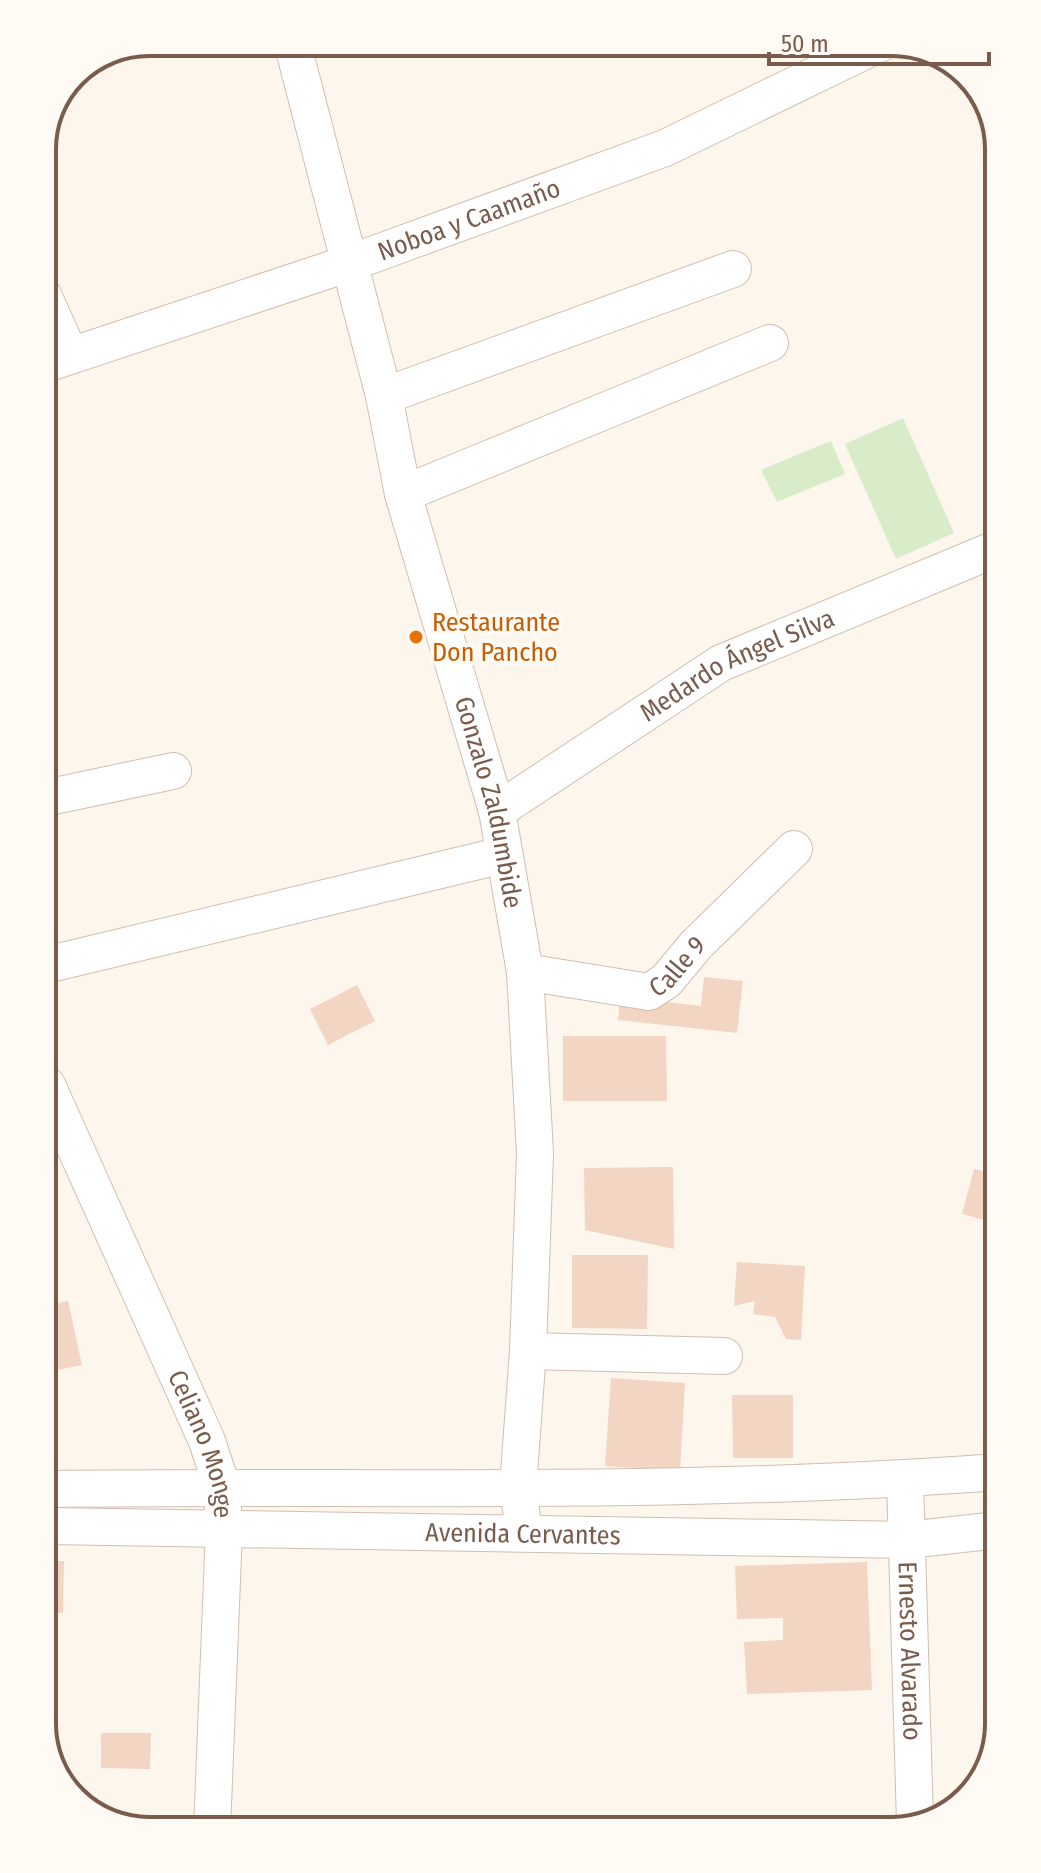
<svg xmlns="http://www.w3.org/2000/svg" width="1041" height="1873" viewBox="0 0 1041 1873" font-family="'Fira Sans Condensed',sans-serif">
  <rect width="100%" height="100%" fill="#fdf6ec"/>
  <g fill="#d8ecc9">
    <polygon points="903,418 954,533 896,559 845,444"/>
    <polygon points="831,441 845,474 777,502 761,470"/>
  </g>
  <g fill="#f3d5c3">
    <polygon points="704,977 743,981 737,1033 618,1020 620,997 701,1006"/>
    <polygon points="357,985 375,1021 328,1045 310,1009"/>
    <polygon points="563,1036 666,1036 667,1101 563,1101"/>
    <polygon points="673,1167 674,1249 585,1230 584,1168"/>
    <polygon points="974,1169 996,1174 996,1223 962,1214"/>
    <polygon points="572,1255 648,1255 647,1329 572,1328"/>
    <polygon points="737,1262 805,1266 801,1340 786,1339 775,1317 753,1314 755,1301 734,1306"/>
    <polygon points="68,1301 82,1365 48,1372 48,1305"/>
    <polygon points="611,1378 685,1383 680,1471 605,1466"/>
    <polygon points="732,1395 793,1395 793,1458 733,1458"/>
    <polygon points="49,1561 64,1561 63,1613 50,1613"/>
    <polygon points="867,1562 872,1690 747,1694 744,1642 783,1640 783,1618 737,1619 735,1566"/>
    <polygon points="101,1733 151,1733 150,1769 101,1768"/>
  </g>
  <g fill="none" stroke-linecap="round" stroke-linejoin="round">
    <defs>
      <g id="minor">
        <path id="s1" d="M292,42L384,396L403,494L497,811L525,972L535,1153L528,1351L518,1487L524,1533"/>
        <polyline points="43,295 70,355"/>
        <path id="s2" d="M43,365L350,263L665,148L883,42"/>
        <polyline points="384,396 733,269"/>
        <polyline points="403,494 770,343"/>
        <polyline points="45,798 173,771"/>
        <path id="s3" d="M497,811L721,663L993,550"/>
        <polyline points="46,965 503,855"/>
        <path id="s4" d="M525,972L649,992L666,981L696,945L794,849"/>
        <path id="s5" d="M47,1085L207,1441L222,1487L224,1530L212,1830"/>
        <polyline points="528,1351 724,1356"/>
        <path id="s6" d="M905,1479L915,1823"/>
        <path d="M49,1489C365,1485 683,1496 997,1472"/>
        <path id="s7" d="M49,1526L908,1540L998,1530"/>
      </g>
    </defs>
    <use href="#minor" stroke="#d1beb0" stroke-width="38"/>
    <use href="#minor" stroke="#fff" stroke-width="36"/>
  </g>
  <circle fill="#e8710a" stroke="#fffaf3" stroke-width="3" cx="416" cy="637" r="8"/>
  <g text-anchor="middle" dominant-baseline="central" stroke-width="8" stroke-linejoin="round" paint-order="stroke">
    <g font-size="26" fill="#7a5c4d" stroke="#fffaf3">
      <text stroke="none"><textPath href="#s2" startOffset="450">Noboa y Caamaño</textPath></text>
      <text stroke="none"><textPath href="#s3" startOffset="282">Medardo Ángel Silva</textPath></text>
      <text stroke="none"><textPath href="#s1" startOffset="786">Gonzalo Zaldumbide</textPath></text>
      <text stroke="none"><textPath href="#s4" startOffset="164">Calle 9</textPath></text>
      <text stroke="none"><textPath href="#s5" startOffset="392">Celiano Monge</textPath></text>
      <text stroke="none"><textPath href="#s7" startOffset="474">Avenida Cervantes</textPath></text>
      <text stroke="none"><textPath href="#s6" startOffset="172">Ernesto Alvarado</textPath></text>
    </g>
    <g font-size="26" fill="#c56008" stroke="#fffaf3" text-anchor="start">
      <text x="432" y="622">Restaurante<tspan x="432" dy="30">Don Pancho</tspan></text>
    </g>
  </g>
  <path d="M0 0H1041V1873H0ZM149 56H892A93 93 0 0 1 985 149V1724A93 93 0 0 1 892 1817H149A93 93 0 0 1 56 1724V149A93 93 0 0 1 149 56Z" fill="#fffaf3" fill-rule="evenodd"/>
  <path fill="none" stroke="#7a5c4d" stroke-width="4" d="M149 56H892A93 93 0 0 1 985 149V1724A93 93 0 0 1 892 1817H149A93 93 0 0 1 56 1724V149A93 93 0 0 1 149 56Z"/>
  <path d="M769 52v12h220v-12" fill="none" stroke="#7a5c4d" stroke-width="4"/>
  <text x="781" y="52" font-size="24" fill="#7a5c4d" stroke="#fffaf3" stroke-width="6" paint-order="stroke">50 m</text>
</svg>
